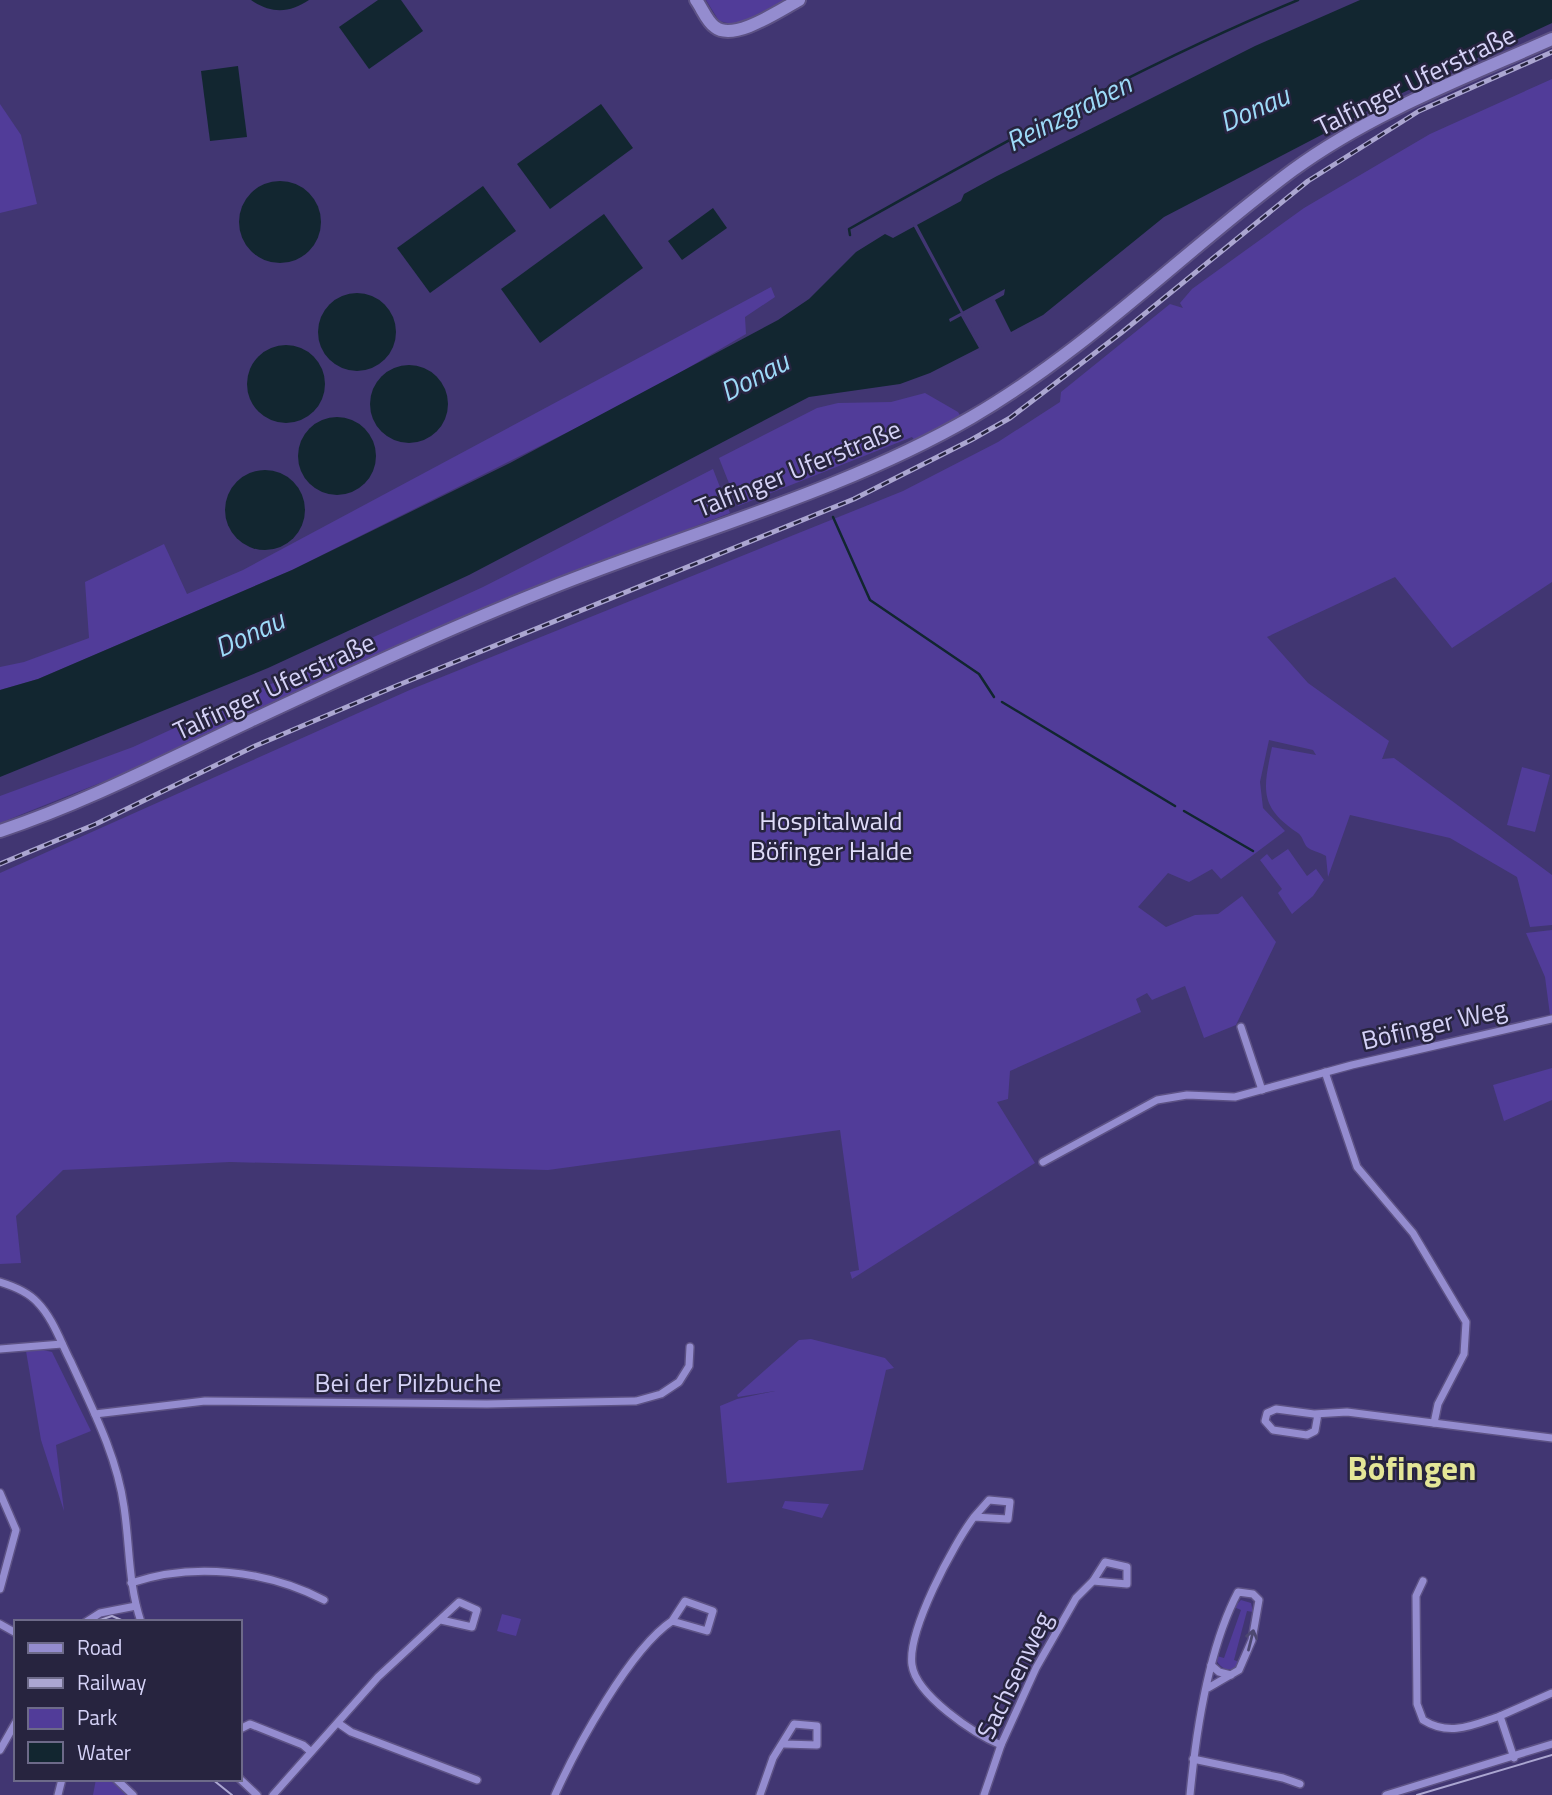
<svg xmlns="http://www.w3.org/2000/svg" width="1552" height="1795" viewBox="0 0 1552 1795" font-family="'Titillium Web',sans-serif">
  <rect width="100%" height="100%" fill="#413672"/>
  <g fill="#513c99">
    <polygon points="706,0 785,0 736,25 719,21"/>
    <path d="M1552,79V582L1452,648L1395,577L1267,637L1308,683L1389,741L1382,759L1394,758L1552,875V925L1530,927L1517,877L1450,838L1350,815L1328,877L1326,856C1320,852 1311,851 1307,847C1303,842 1303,837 1298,833C1259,807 1263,790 1272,747L1316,755L1313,750L1269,740L1260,782L1263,808L1285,831L1221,879L1212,869L1189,882L1168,873L1138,907L1166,927L1195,915L1218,914L1242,896L1276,942L1236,1025L1204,1038L1185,986L1152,1000L1147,993L1136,999L1141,1012L1010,1071L1008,1099L997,1102L1035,1163L852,1279L850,1272L859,1270L840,1130L548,1170L230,1162L63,1170L16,1216L21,1263L0,1264V873L412,689L903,491L998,442L1060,402L1061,392L1170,304L1183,308L1180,303L1192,289L1304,208L1430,134Z"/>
    <polygon points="0,104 21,135 37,204 0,213"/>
    <polygon points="771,287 775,297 745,317 746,334 640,396 292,570 38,679 0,690 0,667 24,662 89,638 85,582 164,544 187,594 243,570"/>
    <polygon points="925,393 958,412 961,417 916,442 912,437 738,506 719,458 817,408 838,403 891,402"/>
    <polygon points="713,469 730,513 536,587 135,769 0,823 0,796 133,747 483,587"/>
    <polygon points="1522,767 1550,775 1535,832 1507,825"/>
    <polygon points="1288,849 1307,876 1316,869 1324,880 1313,896 1292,914 1278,893 1282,889 1260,860 1267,854 1272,860"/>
    <polygon points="1552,930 1552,1014 1550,1015 1545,977 1526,933"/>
    <polygon points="1552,1068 1552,1100 1504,1121 1493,1085"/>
    <polygon points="811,1339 885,1358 894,1368 886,1370 863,1470 727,1483 720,1406 737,1399 775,1391 738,1397 737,1395 799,1340"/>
    <polygon points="43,1350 52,1352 91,1431 56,1445 64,1511 41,1440 26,1351"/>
    <polygon points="785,1501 829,1504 822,1518 782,1508"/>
    <path d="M1241,1600L1251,1603L1253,1612L1247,1611L1234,1660L1239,1662L1236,1668C1226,1671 1222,1669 1216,1660L1217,1656L1224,1658L1241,1610L1234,1607Z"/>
    <polygon points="502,1614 521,1619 516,1636 497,1631"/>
    <polygon points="96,1779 109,1779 127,1795 93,1795"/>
  </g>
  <g fill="#122630">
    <path d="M251,0H309C290,13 271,14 251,0Z"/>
    <polygon points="378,0 401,0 423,31 369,69 339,27"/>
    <polygon points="1360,0 1552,0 1552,23 1400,94 1164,217 1043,315 1011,332 995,300 1004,295 1005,289 949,319 950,322 961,316 979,348 930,373 900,384 809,397 469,575 268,668 0,777 0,690 38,679 292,570 510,463 778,320 809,299 856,252 885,234 893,238 961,201 964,194 997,176 1255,46"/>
    <polygon points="238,66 247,137 210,141 201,71"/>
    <polygon points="601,104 633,148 550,209 517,164"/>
    <circle cx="280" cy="222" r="41"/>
    <polygon points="483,186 516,231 430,293 397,248"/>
    <polygon points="713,208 727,228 682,260 668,241"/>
    <polygon points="604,214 643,268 540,343 501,289"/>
    <circle cx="357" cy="332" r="39"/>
    <circle cx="286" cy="384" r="39"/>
    <circle cx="409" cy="404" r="39"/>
    <circle cx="337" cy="456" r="39"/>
    <circle cx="265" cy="510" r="40"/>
  </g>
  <polygon fill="#413672" points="916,223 982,347 978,353 980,348 913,225"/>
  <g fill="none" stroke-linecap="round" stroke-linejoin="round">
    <g stroke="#122630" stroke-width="2.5">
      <path d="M850,235L849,229C995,147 1143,64 1298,0"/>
      <polyline points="833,517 870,600 979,674 994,697"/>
      <polyline points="1002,702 1175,806"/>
      <polyline points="1184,811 1253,851"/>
    </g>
    <defs>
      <g id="street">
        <polyline points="1241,1027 1262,1090"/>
        <polyline points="1325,1072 1357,1167 1413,1233 1466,1322 1464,1354 1438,1404 1434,1423"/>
        <polyline points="1043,1162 1157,1100 1187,1095 1235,1097 1352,1065 1552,1019"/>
        <path d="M0,1282C13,1286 28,1292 37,1302C53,1318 61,1343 71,1362C92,1408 117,1456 124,1507C130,1547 128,1583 141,1622"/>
        <polyline points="0,1349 62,1344"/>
        <polyline points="95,1414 205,1401 487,1404 636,1401 661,1394 679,1382 689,1366 690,1347"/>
        <polyline points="1318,1414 1315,1431 1307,1435 1273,1430 1265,1421 1267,1413 1276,1409 1314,1414 1347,1412 1552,1438"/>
        <polyline points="0,1493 16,1530 0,1589"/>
        <path d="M974,1517L989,1500L1010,1502L1008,1519L974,1517C953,1545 907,1631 912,1665C916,1695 974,1734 1001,1745"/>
        <path d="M1423,1581L1416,1596L1417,1704L1423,1720C1450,1737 1473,1725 1500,1716"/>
        <path d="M131,1583C193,1562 266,1570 324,1600"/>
        <polyline points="86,1622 100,1613 136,1606"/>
        <polyline points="0,1624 16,1633"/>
        <polyline points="1211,1665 1219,1672 1231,1675"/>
        <polyline points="338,1723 351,1732 477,1780"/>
        <polyline points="240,1729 250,1724 303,1745 310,1751"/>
        <polyline points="0,1750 16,1722"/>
        <polyline points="1514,1758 1500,1716 1552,1693"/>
        <polyline points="1193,1759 1283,1778 1300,1784"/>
        <polyline points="116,1779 133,1795"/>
        <polyline points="240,1779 257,1795"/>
        <polyline points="58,1795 62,1779"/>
        <polyline points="273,1795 378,1677 459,1602 477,1610 472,1627 441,1620"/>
        <path d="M555,1795C576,1748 630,1649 672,1621L707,1631L713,1611L685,1601L672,1621"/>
        <polyline points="760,1795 773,1758 794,1724 817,1726 817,1745 784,1744"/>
        <polyline points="984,1795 1001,1745 1036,1668 1076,1598 1093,1581 1105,1562 1127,1567 1127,1584 1093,1581"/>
        <path d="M1190,1795C1196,1731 1208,1649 1238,1592L1253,1594L1259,1600L1252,1640L1239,1670L1208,1688"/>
        <polyline points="1386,1795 1552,1744"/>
      </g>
      <g id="secondary">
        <path d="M696,0C702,8 707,22 715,27C734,42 780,10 799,0"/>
        <path d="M0,831C87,802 167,760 250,721C348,675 447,629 548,589C687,533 843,492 972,417C1089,349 1185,250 1293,170C1371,113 1464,78 1552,39"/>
      </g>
    </defs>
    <use href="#street" stroke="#5d5285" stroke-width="10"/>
    <use href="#secondary" stroke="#5d5285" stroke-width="16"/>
    <use href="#street" stroke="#948ccf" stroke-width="7"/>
    <use href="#secondary" stroke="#948ccf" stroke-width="12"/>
    <g stroke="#aba6d1" stroke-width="2">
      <polyline points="94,1622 112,1616 126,1622"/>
      <polyline points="212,1779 232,1795"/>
      <polyline points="1417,1795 1552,1755"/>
    </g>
    <defs>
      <polyline id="rail" points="0,864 96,824 255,746 396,686 854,499 971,440 1010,418 1121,333 1308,181 1419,111 1552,52"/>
    </defs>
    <use href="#rail" stroke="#aba6d1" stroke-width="5"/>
    <use href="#rail" stroke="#27243f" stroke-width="2.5" stroke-dasharray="8" stroke-linecap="butt"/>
  </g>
  <defs><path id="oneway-shaft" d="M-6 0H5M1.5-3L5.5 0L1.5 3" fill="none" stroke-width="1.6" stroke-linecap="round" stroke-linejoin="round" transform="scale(1.75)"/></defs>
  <use stroke="#4d4871" href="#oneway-shaft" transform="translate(1251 1640) rotate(-76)"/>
  <g text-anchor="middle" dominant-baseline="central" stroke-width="5" stroke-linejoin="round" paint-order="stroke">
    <g font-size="26" fill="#d5d2f7" stroke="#27243f">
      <text transform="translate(1415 80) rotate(-26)">Talfinger Uferstraße</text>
      <text transform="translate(798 468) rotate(-22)">Talfinger Uferstraße</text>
      <text transform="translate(274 686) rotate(-25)">Talfinger Uferstraße</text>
      <text transform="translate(1434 1024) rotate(-13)">Böfinger Weg</text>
      <text x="408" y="1382">Bei der Pilzbuche</text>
      <text transform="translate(1014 1675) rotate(-64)">Sachsenweg</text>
    </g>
    <g font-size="26" fill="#dfdcf8" stroke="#27243f">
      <text x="831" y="820">Hospitalwald<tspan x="831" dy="30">Böfinger Halde</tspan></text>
    </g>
    <g font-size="28" font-style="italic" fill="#9ddaf8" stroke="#27243f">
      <text transform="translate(1254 108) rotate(-24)">Donau</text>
      <text transform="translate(1068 112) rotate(-27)">Reinzgraben</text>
      <text transform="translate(754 376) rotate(-28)">Donau</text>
      <text transform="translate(249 633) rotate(-25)">Donau</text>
    </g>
    <g font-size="33" font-weight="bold" fill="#e4e697" stroke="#27243f">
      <text x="1412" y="1468">Böfingen</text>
    </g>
  </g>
  <rect x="14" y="1620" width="228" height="161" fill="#27243f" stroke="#6d6a89" stroke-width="2"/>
  <rect x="28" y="1643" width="35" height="10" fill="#948ccf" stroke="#6d6a89" stroke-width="2"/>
  <text x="77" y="1655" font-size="21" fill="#d5d2f7">Road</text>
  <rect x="28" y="1678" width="35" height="10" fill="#aba6d1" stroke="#6d6a89" stroke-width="2"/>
  <text x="77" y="1690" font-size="21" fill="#d5d2f7">Railway</text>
  <rect x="28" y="1708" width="35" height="21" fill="#513c99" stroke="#6d6a89" stroke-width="2"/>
  <text x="77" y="1725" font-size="21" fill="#d5d2f7">Park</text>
  <rect x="28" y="1742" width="35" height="21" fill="#122630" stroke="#6d6a89" stroke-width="2"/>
  <text x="77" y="1760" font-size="21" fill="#d5d2f7">Water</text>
</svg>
